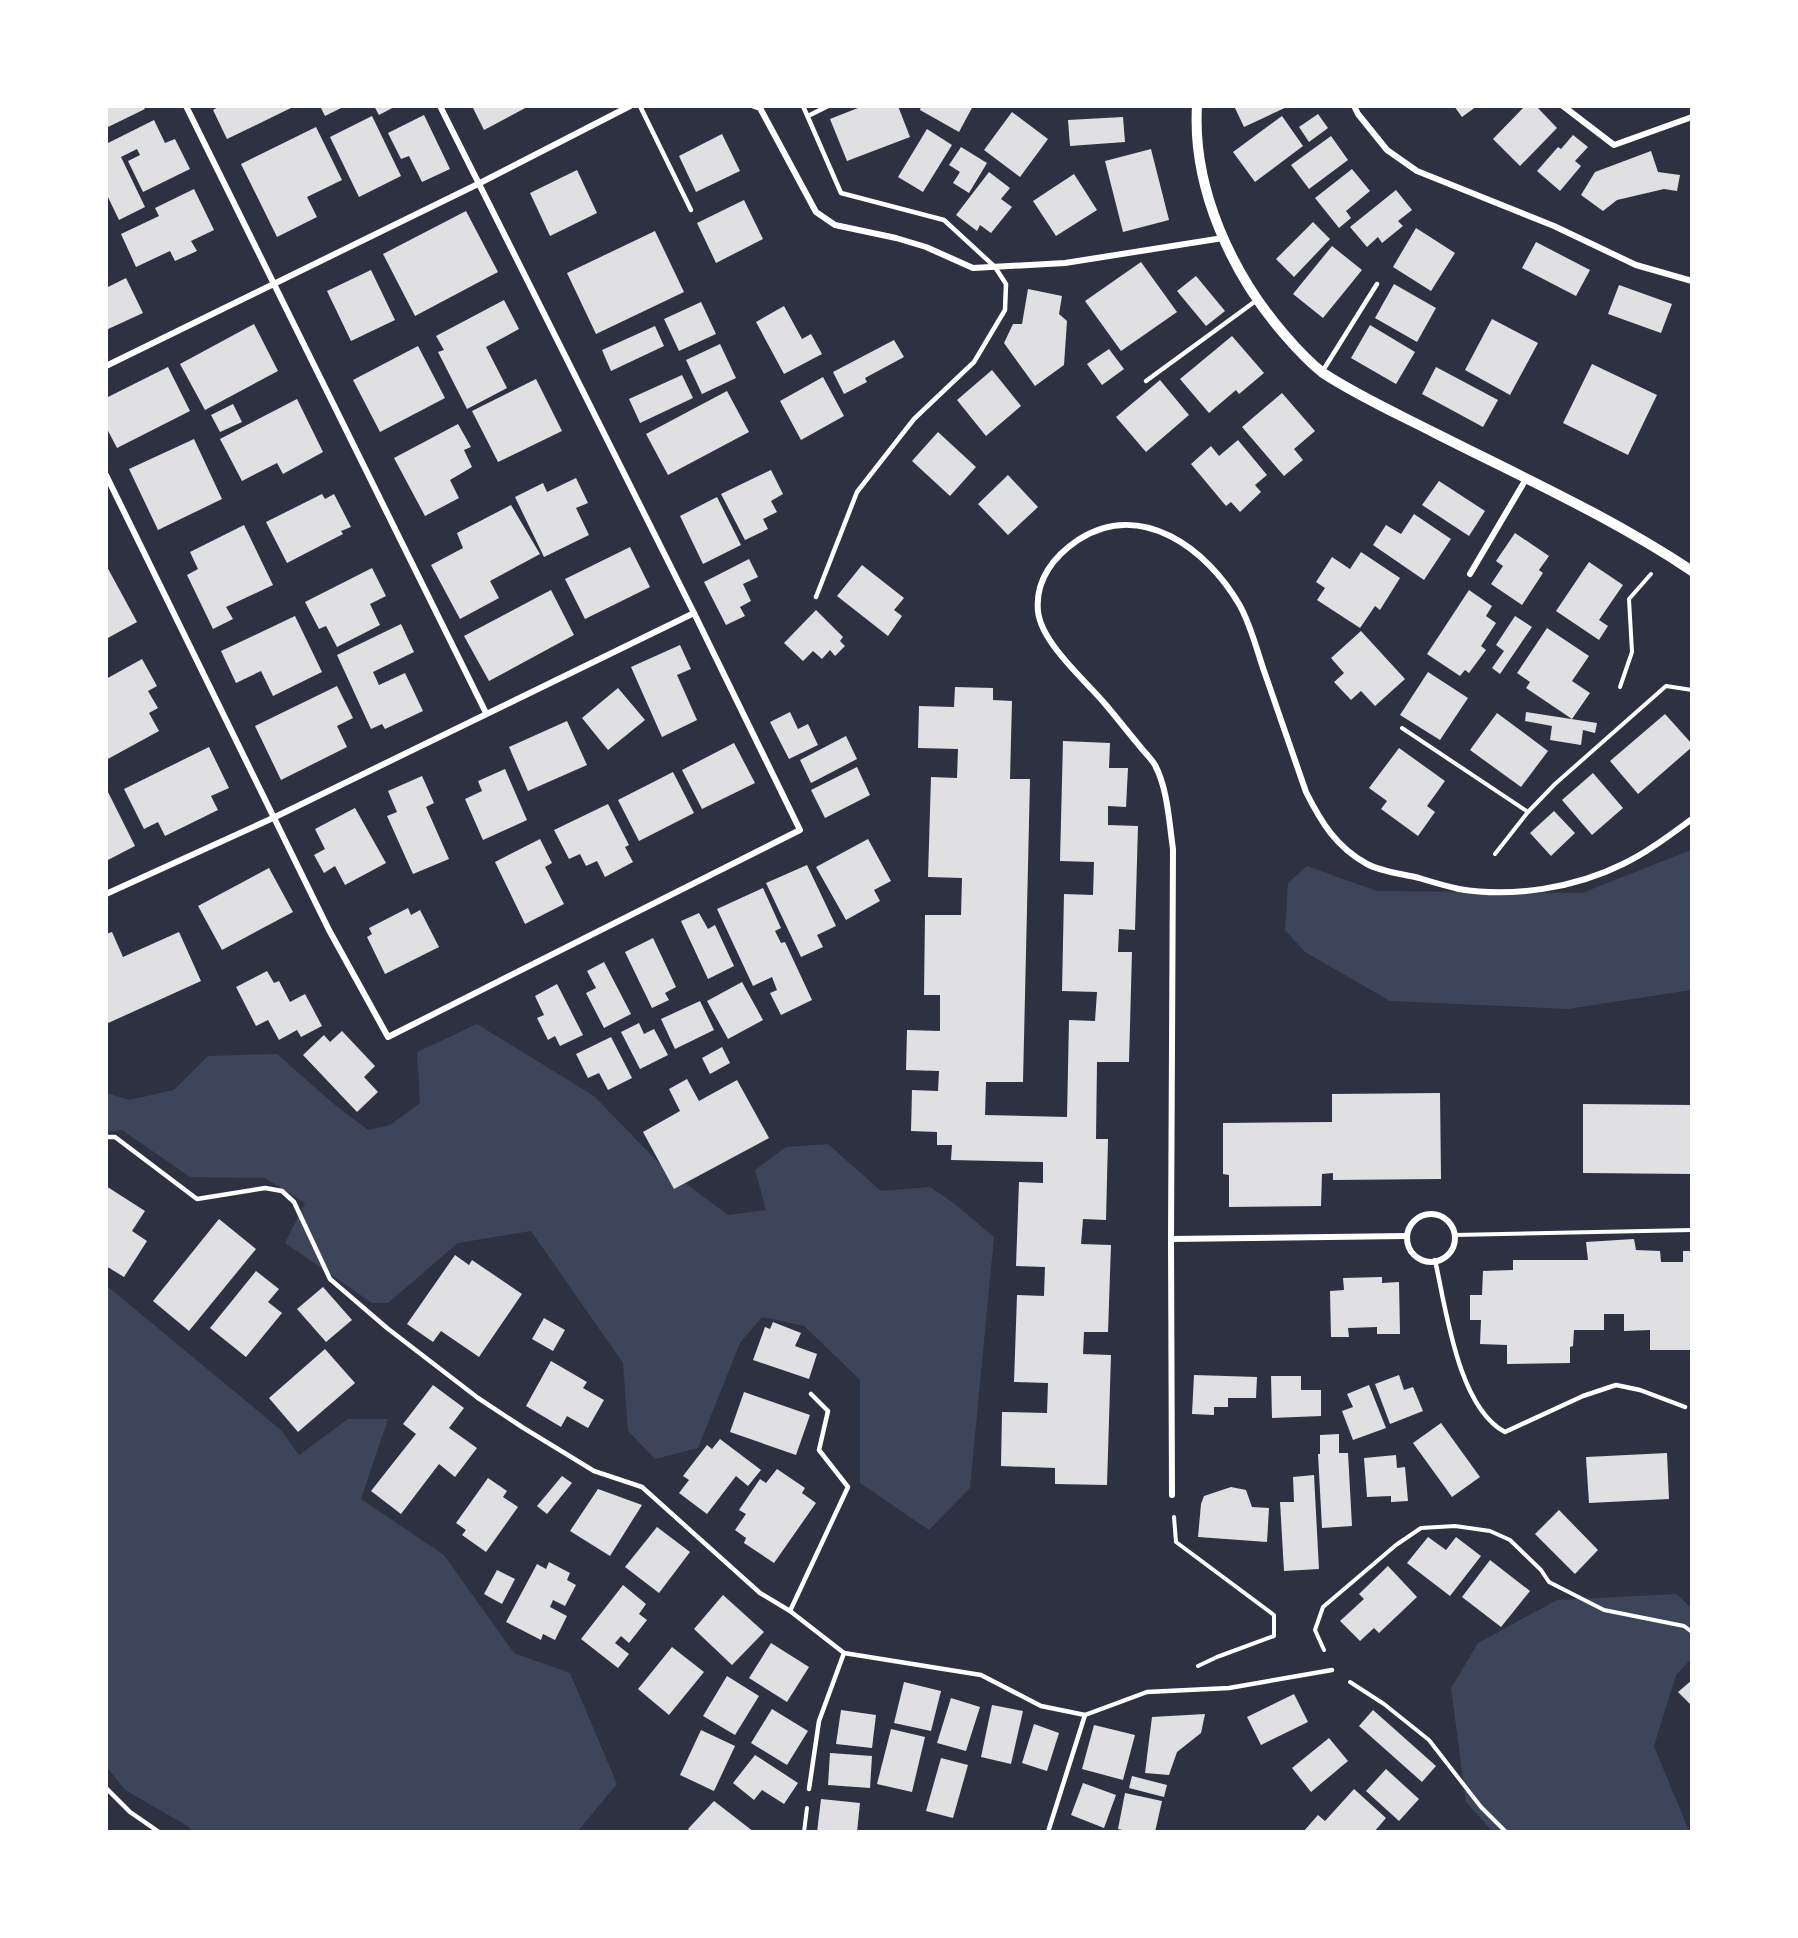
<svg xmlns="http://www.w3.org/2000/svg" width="1798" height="1938" viewBox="0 0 1798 1938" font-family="'Public Sans',sans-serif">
  <rect width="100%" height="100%" fill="#2d3142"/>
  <g fill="#3c4559">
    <polygon points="1691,850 1691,990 1568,1009 1390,1001 1305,952 1285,930 1288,883 1307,866 1377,891 1582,893"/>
    <polygon points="477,1024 594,1096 662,1166 728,1215 766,1210 755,1170 786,1147 828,1144 881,1191 930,1187 955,1204 994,1237 970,1488 929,1530 860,1483 860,1380 804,1326 762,1317 740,1343 698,1448 655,1459 628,1431 623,1363 531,1231 458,1243 388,1303 372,1303 285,1243 305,1203 265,1178 190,1177 122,1130 107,1132 107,1093 129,1100 174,1090 208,1056 277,1054 334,1104 368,1130 390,1125 420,1103 417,1052"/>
    <polygon points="107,1286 281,1430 299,1455 348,1419 388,1419 361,1499 444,1555 514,1653 570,1673 617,1784 578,1831 192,1831 189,1827 125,1790 106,1766"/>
    <polygon points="1677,1594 1691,1608 1691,1659 1676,1675 1654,1746 1689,1831 1492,1831 1466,1802 1451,1688 1478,1643 1557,1600"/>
  </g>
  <g fill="#e0e0e3">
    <polygon points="106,106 143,106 145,109 106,128"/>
    <polygon points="220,106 295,106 227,139 213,110"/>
    <polygon points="320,106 345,106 325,116"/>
    <polygon points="374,106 396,106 379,115"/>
    <polygon points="472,106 529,106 484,130"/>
    <polygon points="863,106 898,106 910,137 847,161 830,119"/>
    <polygon points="921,106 973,106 959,132 920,110"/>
    <polygon points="1234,106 1289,106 1244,127"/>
    <polygon points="1454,106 1477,106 1462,117"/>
    <polygon points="1525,106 1536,106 1557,128 1520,166 1493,139"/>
    <polygon points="1012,112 1048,139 1020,177 984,150"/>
    <polygon points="1318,114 1328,128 1309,142 1299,127"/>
    <polygon points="424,115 450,169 422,182 409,156 401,159 388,133"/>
    <polygon points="372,116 401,176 359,197 330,137"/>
    <polygon points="1282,116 1303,146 1255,182 1233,152"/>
    <polygon points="1123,117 1125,142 1070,146 1068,120"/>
    <polygon points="154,120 165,143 175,139 190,169 143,192 128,161 140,155 137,149 121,157 145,207 119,220 106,193 106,144"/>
    <polygon points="316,127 342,180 307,197 317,217 277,237 241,164"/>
    <polygon points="927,129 952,145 923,192 898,177"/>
    <polygon points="722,134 740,171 696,192 679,156"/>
    <polygon points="1573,135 1588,147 1575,161 1581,166 1560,191 1537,171 1558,147 1561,149"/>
    <polygon points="1331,136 1348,160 1309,189 1291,165"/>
    <polygon points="961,147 987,163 969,193 953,183 960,172 949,165"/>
    <polygon points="1151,149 1169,220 1123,232 1105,161"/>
    <polygon points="1651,151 1658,172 1680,175 1677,191 1664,189 1617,200 1603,211 1581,195 1595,172"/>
    <polygon points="1352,169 1370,191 1346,211 1351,218 1339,228 1315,198"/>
    <polygon points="577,170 597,213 550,236 530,193"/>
    <polygon points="989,172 1010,188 1001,199 1012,207 991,233 980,225 977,231 956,215"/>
    <polygon points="1074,174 1097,210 1056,236 1033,201"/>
    <polygon points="194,189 214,230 191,241 197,251 175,261 170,251 136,267 121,234 159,216 155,208"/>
    <polygon points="1396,190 1412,210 1398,221 1403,226 1382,243 1378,237 1367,247 1350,227"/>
    <polygon points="744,200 763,239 716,263 697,223"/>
    <polygon points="466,211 498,272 415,316 383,254"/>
    <polygon points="1313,222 1330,239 1294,277 1276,259"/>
    <polygon points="1416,228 1455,253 1431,291 1393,267"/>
    <polygon points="655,231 684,292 596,334 567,273"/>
    <polygon points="1536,242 1590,270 1576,296 1522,268"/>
    <polygon points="1332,246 1362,270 1323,318 1293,294"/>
    <polygon points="1141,262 1177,312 1121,351 1085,301"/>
    <polygon points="371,270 395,320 351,341 327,291"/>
    <polygon points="1196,276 1225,311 1206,326 1177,291"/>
    <polygon points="126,278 143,313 106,330 106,288"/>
    <polygon points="1394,284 1436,308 1417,342 1375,318"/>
    <polygon points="1619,285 1672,304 1661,333 1608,314"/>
    <polygon points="1028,289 1062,296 1059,314 1067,321 1064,365 1035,386 1004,343 1013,324 1022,324"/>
    <polygon points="504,300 519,329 486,347 507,388 467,409 438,352 444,350 436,336"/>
    <polygon points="701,302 716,334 679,351 664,319"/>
    <polygon points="784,306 802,339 811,334 822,354 784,374 756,322"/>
    <polygon points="1492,319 1538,343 1510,395 1465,370"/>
    <polygon points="254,324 278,371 205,410 180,364"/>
    <polygon points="1370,325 1415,352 1396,384 1351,358"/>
    <polygon points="655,326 664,346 611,371 602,350"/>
    <polygon points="1232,336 1264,373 1239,394 1236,390 1209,413 1180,379"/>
    <polygon points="894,340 904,357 865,378 867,382 844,394 833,372"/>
    <polygon points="720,344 736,378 702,394 686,360"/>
    <polygon points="418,346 445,398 380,432 353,380"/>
    <polygon points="1109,349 1124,369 1102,385 1087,364"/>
    <polygon points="1592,364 1657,395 1628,455 1563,423"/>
    <polygon points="168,367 190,411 117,448 106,427 106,398"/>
    <polygon points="1436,367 1498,400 1483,427 1422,394"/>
    <polygon points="992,370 1021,406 986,436 957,400"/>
    <polygon points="682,375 693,398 640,423 629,399"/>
    <polygon points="823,377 844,416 801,440 780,401"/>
    <polygon points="536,379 562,431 498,462 472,411"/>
    <polygon points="1160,380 1189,415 1146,452 1116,417"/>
    <polygon points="727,391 749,432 668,475 646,434"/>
    <polygon points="1282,393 1315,431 1294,449 1303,460 1284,476 1242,427"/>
    <polygon points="297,399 323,452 283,474 277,463 242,481 220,439"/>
    <polygon points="233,404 242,422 220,432 211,415"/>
    <polygon points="458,424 471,447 464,450 472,467 450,480 459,498 425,516 394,458"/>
    <polygon points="938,432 976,467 950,496 912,461"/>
    <polygon points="194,439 222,499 158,530 129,469"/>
    <polygon points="1238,440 1267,475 1255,485 1261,492 1240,512 1231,502 1226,506 1191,464 1211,446 1219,456"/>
    <polygon points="771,470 783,494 771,501 777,512 763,519 768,529 745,540 721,494"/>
    <polygon points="1008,475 1038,507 1008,535 978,504"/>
    <polygon points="576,478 588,503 576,508 589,535 544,557 515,497 543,483 547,492"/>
    <polygon points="1439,481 1485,511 1469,536 1422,505"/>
    <polygon points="322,494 325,499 334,494 351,527 341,531 343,534 287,563 266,522"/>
    <polygon points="717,497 741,545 703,564 680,516"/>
    <polygon points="511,505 540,554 490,581 499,598 460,619 431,565 463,548 457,533"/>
    <polygon points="1414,514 1451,539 1424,580 1373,545 1386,525 1401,534"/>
    <polygon points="244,525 273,585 226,607 233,619 213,629 187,575 198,569 190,552"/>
    <polygon points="1515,533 1549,556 1539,570 1543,573 1522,605 1491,584 1503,566 1496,561"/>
    <polygon points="630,547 650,587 585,619 565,579"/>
    <polygon points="1361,552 1400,578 1380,610 1375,606 1360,628 1317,600 1325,588 1316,582 1332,557 1350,569"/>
    <polygon points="749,559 758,577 743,584 751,601 740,607 745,616 726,625 704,582"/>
    <polygon points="1589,562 1623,585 1599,620 1608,626 1599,640 1556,611"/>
    <polygon points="106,565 137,622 106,639"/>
    <polygon points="862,565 904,598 894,610 902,616 888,636 837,596"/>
    <polygon points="372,568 386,596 370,604 380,625 337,647 326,626 319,629 305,602"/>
    <polygon points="551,590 574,635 489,681 464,636"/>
    <polygon points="1469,590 1492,606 1486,616 1496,623 1481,646 1486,650 1469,673 1465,670 1460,676 1427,654"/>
    <polygon points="816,610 843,637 840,641 845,646 835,656 830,650 822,659 813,651 803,661 784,643"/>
    <polygon points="295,616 322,672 273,696 261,671 236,683 221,651"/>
    <polygon points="1515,616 1532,627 1500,674 1492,668 1504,651 1496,645"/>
    <polygon points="401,624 414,652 373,672 379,685 405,673 423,711 385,729 382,724 371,729 337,655"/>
    <polygon points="1547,628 1589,656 1572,681 1590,693 1572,719 1526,688 1530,682 1517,673"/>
    <polygon points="1361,631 1405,679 1375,706 1361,691 1351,700 1334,682 1344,673 1331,658"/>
    <polygon points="680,645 691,669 677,675 697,720 662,737 631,667"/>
    <polygon points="142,659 157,686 148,691 158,708 149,713 159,731 106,760 106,679"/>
    <polygon points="1428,672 1468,698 1440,740 1400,715"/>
    <polygon points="337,686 353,718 337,726 347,747 281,780 255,726"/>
    <polygon points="955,687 993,688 993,700 1012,701 1010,779 1030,779 1023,1082 986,1082 985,1115 1067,1117 1069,1020 1095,1021 1097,992 1062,991 1064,894 1093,895 1094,862 1060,861 1063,741 1110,743 1109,768 1128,768 1126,807 1108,806 1108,825 1138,826 1135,930 1119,929 1118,952 1132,952 1129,1062 1097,1062 1096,1139 1108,1139 1106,1220 1083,1219 1081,1244 1111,1245 1108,1332 1084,1332 1083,1354 1111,1355 1107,1485 1055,1484 1055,1468 1001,1466 1002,1412 1047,1413 1048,1383 1014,1382 1017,1295 1044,1296 1045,1267 1016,1266 1019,1182 1043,1183 1043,1162 951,1160 952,1145 937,1145 937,1132 911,1131 912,1090 938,1091 939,1071 906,1070 907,1030 940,1031 940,995 924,995 925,915 961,915 962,878 928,877 931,777 957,778 958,749 918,748 919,706 954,707"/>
    <polygon points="618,688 645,720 608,750 582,718"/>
    <polygon points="790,712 798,729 808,724 818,745 789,759 770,722"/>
    <polygon points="1526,712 1597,723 1595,733 1583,730 1581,745 1550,740 1552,726 1525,721"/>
    <polygon points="1497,713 1548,751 1521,787 1470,750"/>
    <polygon points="1665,714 1692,744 1692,747 1638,794 1610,761"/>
    <polygon points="567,721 587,765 528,791 509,747"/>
    <polygon points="846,736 857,759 811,783 800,760"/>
    <polygon points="734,743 755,783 702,809 682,770"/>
    <polygon points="209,747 229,788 211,796 218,810 165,836 158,822 144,829 124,789"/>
    <polygon points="1399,748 1445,781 1427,806 1435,812 1418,836 1381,809 1387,801 1369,788"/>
    <polygon points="857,767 870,795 825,818 811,790"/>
    <polygon points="505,769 527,820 483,840 465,799 482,791 478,781"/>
    <polygon points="673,772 694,813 639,841 618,800"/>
    <polygon points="1593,773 1623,808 1592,835 1562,800"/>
    <polygon points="422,776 434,803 426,807 449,859 413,874 387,816 397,812 388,791"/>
    <polygon points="108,792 135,846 106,861 106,793"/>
    <polygon points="608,804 629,845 625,847 633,862 605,877 597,861 586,866 580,854 569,859 554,830"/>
    <polygon points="355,808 386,863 345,885 335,866 324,873 314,855 325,849 315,829"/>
    <polygon points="1554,811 1575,833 1551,856 1530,833"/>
    <polygon points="540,839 552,863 545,867 564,904 525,924 495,862"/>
    <polygon points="868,839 891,881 874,890 880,901 846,920 816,867"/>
    <polygon points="807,865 836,926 817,935 823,947 801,957 766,883"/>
    <polygon points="269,868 293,912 222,950 198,906"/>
    <polygon points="763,888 781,928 775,931 781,943 785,942 812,1000 781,1015 770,993 777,990 772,977 753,986 717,909"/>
    <polygon points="408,908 411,915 420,910 439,947 385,974 367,937 372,934 369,928"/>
    <polygon points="699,913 708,929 715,925 734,966 708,979 681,921"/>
    <polygon points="112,932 123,957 179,932 201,981 106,1024 106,934"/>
    <polygon points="653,938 676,987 665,993 669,1000 652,1008 625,952"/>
    <polygon points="604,962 631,1014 604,1028 586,993 596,988 587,971"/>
    <polygon points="267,971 274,983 279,981 290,1002 305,994 322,1026 301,1037 297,1030 279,1040 268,1020 256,1026 236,987"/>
    <polygon points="742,982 763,1020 728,1039 707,1001"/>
    <polygon points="557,984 583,1035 560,1046 555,1036 548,1040 537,1018 544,1015 535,996"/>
    <polygon points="700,1001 714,1030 675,1049 661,1019"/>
    <polygon points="639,1023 644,1034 654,1029 668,1055 640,1069 621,1032"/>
    <polygon points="342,1031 375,1066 364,1077 378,1092 357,1112 303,1055 324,1035 330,1042"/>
    <polygon points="611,1037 632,1078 608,1090 599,1073 588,1078 576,1054"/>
    <polygon points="722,1047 730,1063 710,1074 702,1058"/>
    <polygon points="687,1079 699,1101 737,1080 769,1138 674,1189 643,1132 680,1111 669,1089"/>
    <polygon points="1440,1093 1441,1179 1333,1180 1333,1173 1322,1174 1321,1206 1229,1207 1229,1175 1223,1174 1223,1123 1332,1122 1332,1094"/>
    <polygon points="1583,1104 1692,1105 1692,1174 1583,1173"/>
    <polygon points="106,1186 145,1211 132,1231 147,1241 124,1277 106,1266"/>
    <polygon points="219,1219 256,1249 189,1331 153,1301"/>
    <polygon points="1634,1239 1636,1250 1660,1251 1661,1262 1683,1262 1683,1251 1692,1251 1692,1350 1650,1350 1650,1330 1624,1331 1624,1314 1604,1314 1604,1330 1574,1330 1573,1346 1570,1347 1570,1363 1507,1364 1507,1345 1480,1344 1481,1320 1470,1320 1470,1295 1482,1295 1483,1271 1513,1270 1513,1260 1588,1260 1586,1242"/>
    <polygon points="455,1255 469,1265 472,1260 522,1294 479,1357 441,1331 433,1342 407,1324"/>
    <polygon points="256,1271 279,1289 268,1302 282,1313 246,1357 210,1328"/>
    <polygon points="1382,1277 1382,1283 1399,1282 1400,1334 1377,1334 1377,1327 1348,1328 1349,1337 1331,1337 1330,1291 1344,1290 1343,1278"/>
    <polygon points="323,1287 352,1320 326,1342 297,1309"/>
    <polygon points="544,1318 565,1330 553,1351 532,1339"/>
    <polygon points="773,1322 801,1333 795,1346 817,1354 809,1379 753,1360 765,1327 770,1329"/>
    <polygon points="325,1349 355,1383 298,1432 269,1398"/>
    <polygon points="551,1361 587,1382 583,1388 604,1400 588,1428 567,1416 561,1427 526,1406"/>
    <polygon points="1194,1375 1257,1377 1256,1398 1228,1398 1228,1407 1214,1407 1214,1415 1192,1414"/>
    <polygon points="1399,1375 1404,1390 1413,1387 1423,1411 1390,1424 1375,1384"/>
    <polygon points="1271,1376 1301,1376 1301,1390 1321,1390 1321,1416 1272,1418"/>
    <polygon points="433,1385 464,1408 449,1428 477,1448 455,1477 439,1464 401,1514 371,1491 416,1434 403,1424"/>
    <polygon points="1369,1385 1386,1428 1353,1440 1342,1411 1353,1407 1347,1394"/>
    <polygon points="744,1392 810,1415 796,1455 730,1432"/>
    <polygon points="1441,1423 1480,1477 1452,1497 1413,1443"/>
    <polygon points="1339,1434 1339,1453 1348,1453 1352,1526 1322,1528 1318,1454 1320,1454 1320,1435"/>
    <polygon points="720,1439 761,1470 748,1486 736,1476 707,1514 679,1493 689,1480 683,1476 707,1445 712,1449"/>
    <polygon points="1667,1453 1669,1499 1589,1503 1586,1457"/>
    <polygon points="1396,1455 1397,1468 1405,1467 1408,1501 1391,1502 1391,1496 1367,1497 1364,1458"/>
    <polygon points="777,1469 805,1488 802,1493 816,1503 774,1563 744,1543 746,1538 735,1530 746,1514 739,1510 760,1479 766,1483"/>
    <polygon points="1314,1475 1319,1569 1284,1571 1280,1502 1294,1502 1293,1477"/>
    <polygon points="562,1476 572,1483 547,1514 537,1506"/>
    <polygon points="488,1478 507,1491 503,1497 518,1507 486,1552 462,1535 466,1530 456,1523"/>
    <polygon points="1231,1487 1246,1490 1252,1507 1269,1508 1267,1542 1198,1537 1201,1504 1204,1496"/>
    <polygon points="598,1489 642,1505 610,1556 570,1531"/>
    <polygon points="1559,1510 1598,1550 1575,1574 1535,1534"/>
    <polygon points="657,1527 690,1552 659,1593 625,1567"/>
    <polygon points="1428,1537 1446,1550 1456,1537 1481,1556 1450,1596 1407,1563"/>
    <polygon points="1490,1560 1530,1591 1501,1627 1462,1597"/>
    <polygon points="549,1562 570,1573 567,1580 576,1585 565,1606 553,1600 550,1607 567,1616 555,1640 543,1634 541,1640 506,1622 537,1564 546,1569"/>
    <polygon points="1388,1566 1417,1597 1379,1633 1374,1628 1360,1641 1340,1621 1364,1599 1359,1594"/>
    <polygon points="497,1570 515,1579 502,1604 484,1594"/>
    <polygon points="623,1585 646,1604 639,1614 647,1620 629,1643 621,1636 615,1643 629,1654 618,1668 581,1639"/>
    <polygon points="723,1595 764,1632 732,1665 694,1629"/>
    <polygon points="771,1643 809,1667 787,1702 749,1678"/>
    <polygon points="672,1647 704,1672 669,1715 638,1689"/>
    <polygon points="727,1676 759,1696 735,1735 703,1716"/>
    <polygon points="1692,1680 1692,1706 1678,1692"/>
    <polygon points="904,1682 941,1691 931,1731 894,1723"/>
    <polygon points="1294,1694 1308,1722 1261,1745 1247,1717"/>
    <polygon points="951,1698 980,1707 966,1751 937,1743"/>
    <polygon points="992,1705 1023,1711 1011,1764 981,1757"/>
    <polygon points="772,1709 808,1731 787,1765 751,1743"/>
    <polygon points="841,1710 876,1715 872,1748 836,1744"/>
    <polygon points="1373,1710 1436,1766 1422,1782 1359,1726"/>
    <polygon points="1205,1714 1201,1733 1177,1752 1169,1775 1145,1773 1152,1717"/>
    <polygon points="1034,1724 1059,1733 1047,1771 1022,1763"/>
    <polygon points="1094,1725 1135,1735 1123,1780 1082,1769"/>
    <polygon points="891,1729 925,1737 912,1792 877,1784"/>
    <polygon points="701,1730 735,1746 714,1791 680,1775"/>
    <polygon points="1329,1738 1348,1761 1311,1792 1292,1768"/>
    <polygon points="830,1753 872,1756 870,1788 828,1785"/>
    <polygon points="755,1755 798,1783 784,1804 762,1790 754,1800 733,1783"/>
    <polygon points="941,1758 968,1765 953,1818 926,1811"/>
    <polygon points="1386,1769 1419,1799 1399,1821 1366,1791"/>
    <polygon points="1132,1776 1167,1785 1164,1797 1129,1788"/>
    <polygon points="1083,1783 1116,1795 1104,1828 1071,1815"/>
    <polygon points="1354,1789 1386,1818 1374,1832 1303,1832 1318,1815 1325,1821"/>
    <polygon points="1125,1793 1162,1801 1155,1832 1131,1832 1118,1829"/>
    <polygon points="821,1799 860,1803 857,1832 817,1832"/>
    <polygon points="714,1801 754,1832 691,1832 688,1829"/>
  </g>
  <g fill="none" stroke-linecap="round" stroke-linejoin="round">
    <g stroke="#fff" stroke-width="4">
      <polyline points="1620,687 1632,652 1629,599 1651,574"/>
      <polyline points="1402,728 1528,812"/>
      <polyline points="1495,854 1528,812 1555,784 1666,686 1692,690"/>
      <polyline points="1454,1235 1692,1230"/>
      <polyline points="1174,1517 1176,1542 1274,1615 1274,1636 1217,1657 1198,1666"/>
      <polyline points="1324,1650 1315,1630 1323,1607 1396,1545 1421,1528 1455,1526 1490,1531 1510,1540 1541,1570 1549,1582 1604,1610 1684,1626 1692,1632"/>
      <polyline points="1350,1682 1384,1704 1429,1740 1481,1807 1506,1832"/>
      <polyline points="804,1832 807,1808"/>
    </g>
    <g stroke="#fff" stroke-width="4.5">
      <polyline points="640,106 691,210"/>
      <polyline points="803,106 841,193 944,220 995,267 1006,284 1005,310 974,362 914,419 857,492 816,597"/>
      <polyline points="808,116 828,106"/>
      <polyline points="1322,372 1377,284"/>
      <polyline points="1146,381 1257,300"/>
      <polyline points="106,1137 115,1137 197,1199 265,1188 282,1191 294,1202 330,1279 387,1328 478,1398 522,1427 594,1471 642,1487 760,1593 790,1611 844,1653 981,1675 1041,1706 1085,1715 1147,1692 1229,1688 1332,1670"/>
      <path d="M1435,1260C1446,1309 1458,1407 1505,1432L1583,1396L1616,1385L1640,1390L1685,1407"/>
      <polyline points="790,1611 848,1487 819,1450 828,1411 811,1394"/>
      <polyline points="106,1788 130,1812 159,1832"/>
      <polyline points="809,1789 819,1721 844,1653"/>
      <polyline points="1048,1832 1085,1715"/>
    </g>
    <g stroke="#fff" stroke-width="6">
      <polyline points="186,106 486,713"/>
      <polyline points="754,106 760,108 816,212 835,225 896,238 926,247 973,268 1065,263 1223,238"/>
      <polyline points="1354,106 1358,114 1387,150 1417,171 1554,226 1636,265 1692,281"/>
      <polyline points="1563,106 1614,145 1692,117"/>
      <polyline points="106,366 478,184 630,106"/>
      <polyline points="106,475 329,930 388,1037 800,830 694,613 440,106"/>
      <polyline points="1470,574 1526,479"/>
      <polyline points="106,894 273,818 694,613"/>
      <circle cx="1431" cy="1238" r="24"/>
      <path d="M1171,1239L1173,849C1169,822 1168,790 1155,765C1151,758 1143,751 1138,744C1127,731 1117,718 1106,705C1086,681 1041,643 1038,611C1035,580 1054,556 1078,540C1141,499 1207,549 1239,604C1250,623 1256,647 1263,668C1277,709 1292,751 1306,792C1321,822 1336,847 1367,864C1382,872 1403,874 1419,878C1432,882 1446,886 1459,889C1512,898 1575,888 1623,864C1648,852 1670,835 1692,819"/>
      <polyline points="1172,1495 1171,1239 1407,1236"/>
    </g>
    <path stroke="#fff" stroke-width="10" d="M1197,106C1192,188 1232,274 1284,334C1296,348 1309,362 1323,373C1358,396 1398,414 1435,433C1522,477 1611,517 1692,571"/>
  </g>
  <rect width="1798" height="1938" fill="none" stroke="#ffffff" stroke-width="216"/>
</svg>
